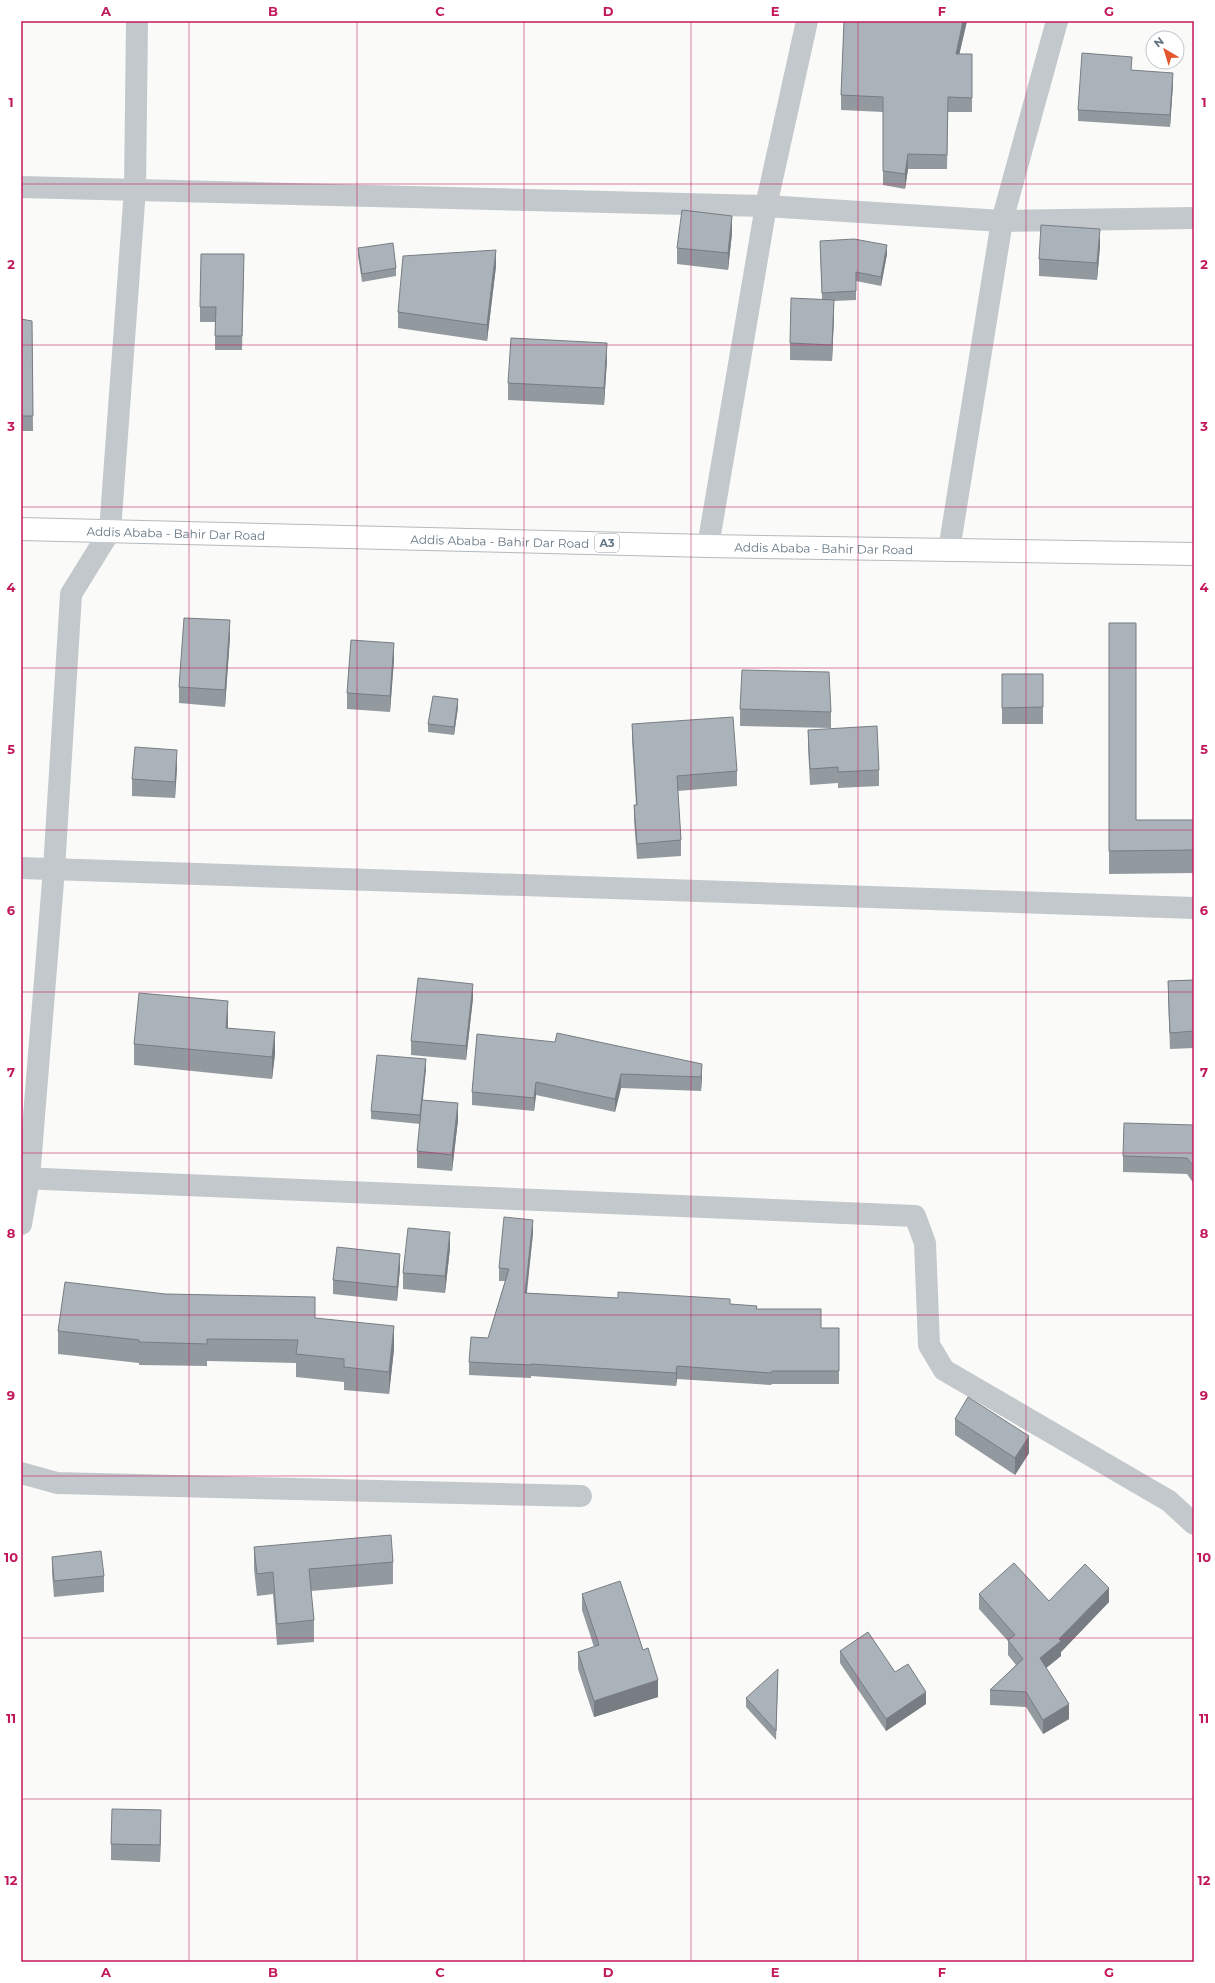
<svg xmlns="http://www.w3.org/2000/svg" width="1215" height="1983" viewBox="0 0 1215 1983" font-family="Montserrat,sans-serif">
  <rect width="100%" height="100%" fill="#fafaf8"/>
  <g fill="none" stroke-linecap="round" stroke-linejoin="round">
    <defs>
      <g id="highway">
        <path id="s1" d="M21,529L708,546L1194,554"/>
      </g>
    </defs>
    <use href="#highway" stroke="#b4b9bd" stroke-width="24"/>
    <g stroke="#c3c8cc" stroke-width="22">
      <polyline points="21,187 766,206 1002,221 1194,218"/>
      <polyline points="708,546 766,206 807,21"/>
      <polyline points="949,550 1002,221 1057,21"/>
      <polyline points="21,868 1194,908"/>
      <polyline points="21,1178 915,1216 925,1243 929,1345 944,1370 1169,1501 1194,1524"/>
      <polyline points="21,1224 29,1178 54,869 71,594 110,531 135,189 137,21"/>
      <polyline points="21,1473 57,1483 581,1496"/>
    </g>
    <use href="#highway" stroke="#fff" stroke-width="22"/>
  </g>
  <g fill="#929a9f">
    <polygon points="844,21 967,21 959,54 972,54 972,112 948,112 947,169 908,169 905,189 883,185 883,112 841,110 841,95"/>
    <polygon points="1131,70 1173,84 1170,127 1078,121 1078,110"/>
    <polygon points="732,233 728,270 677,264 677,248"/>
    <polygon points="1100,246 1097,280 1039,276 1039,259"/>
    <polygon points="358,248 396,268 396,276 362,282 358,256"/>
    <polygon points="820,249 887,254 881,286 856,281 856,300 834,301 834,316 832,361 790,360 790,343 822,299"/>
    <polygon points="496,266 487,341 398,328 398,312"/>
    <polygon points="244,269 242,350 215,350 215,322 200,322 200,307"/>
    <polygon points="21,319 32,321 33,431 21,431"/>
    <polygon points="607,360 604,405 508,400 508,383"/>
    <polygon points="1109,623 1136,820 1194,820 1194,873 1109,874"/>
    <polygon points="230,637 225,707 179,703 179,687"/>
    <polygon points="394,659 390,712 347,709 347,693"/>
    <rect x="1002" y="674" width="41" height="50"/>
    <polygon points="458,707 454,735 428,732 428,724"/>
    <polygon points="740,709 831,712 831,728 740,726"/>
    <polygon points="632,724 737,771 737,786 678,791 681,840 681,856 637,859 634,820 634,805 636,805 632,740"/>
    <polygon points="808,730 879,770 879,786 838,788 838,783 810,785 808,747"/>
    <polygon points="177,767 175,798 132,796 132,779"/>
    <polygon points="1194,980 1194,1048 1170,1049 1168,998 1168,981"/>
    <polygon points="473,998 466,1060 411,1055 411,1041"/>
    <polygon points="228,1023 228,1028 275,1054 272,1079 134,1065 134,1044"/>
    <polygon points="477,1034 702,1077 701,1091 621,1088 615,1112 536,1095 534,1111 472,1105 472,1092"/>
    <polygon points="426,1068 423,1100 458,1120 452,1171 417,1168 417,1151 420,1124 371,1119 371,1111"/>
    <polygon points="1194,1125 1194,1184 1187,1174 1123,1172 1123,1156"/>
    <polygon points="533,1233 527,1293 618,1298 730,1304 757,1309 821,1328 839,1328 839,1384 772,1384 771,1385 677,1379 676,1386 531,1376 531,1378 469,1375 469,1362 488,1338 505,1281 499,1281 499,1268"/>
    <polygon points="450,1248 445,1293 403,1289 403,1273"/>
    <polygon points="400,1268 397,1301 333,1294 333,1280"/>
    <polygon points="315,1318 394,1349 389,1394 344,1390 344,1382 296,1377 296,1363 207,1361 207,1366 139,1365 139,1363 58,1354 58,1331"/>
    <polygon points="955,1419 1029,1453 1015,1475 955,1435"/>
    <polygon points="254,1547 393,1562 393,1584 311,1591 314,1620 314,1642 277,1645 273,1594 257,1596 254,1569"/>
    <polygon points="52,1557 104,1576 104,1592 54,1597 52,1573"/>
    <polygon points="582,1594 658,1697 594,1717 578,1669 578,1652 594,1647 582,1610"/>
    <polygon points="979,1594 1049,1601 1109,1602 1061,1652 1061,1656 1046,1668 1069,1719 1043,1734 1026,1707 990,1705 990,1690 1016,1665 1008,1655 1008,1641 979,1609"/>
    <polygon points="840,1651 895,1672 926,1704 886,1731 840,1663"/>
    <polygon points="778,1677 776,1740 746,1707 746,1698"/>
    <polygon points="161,1827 160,1862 111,1860 111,1844"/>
  </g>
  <g fill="#777d82">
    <polygon points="963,21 967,21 956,69 956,54"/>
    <polygon points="1173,73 1173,84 1170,127 1170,115"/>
    <polygon points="908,154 908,169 905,189 905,174"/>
    <polygon points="732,216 732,233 728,270 728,253"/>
    <polygon points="1100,229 1100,246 1097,280 1097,263"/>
    <polygon points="887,245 887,254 881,286 881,277"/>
    <polygon points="496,250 496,266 487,341 487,325"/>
    <polygon points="834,300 834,316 832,361 832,345"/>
    <polygon points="607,343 607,360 604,405 604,388"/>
    <polygon points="230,620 230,637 225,707 225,690"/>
    <polygon points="394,643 394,659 390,712 390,696"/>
    <polygon points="458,699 458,707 454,735 454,727"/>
    <polygon points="177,750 177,767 175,798 175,782"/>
    <polygon points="473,984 473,998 466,1060 466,1046"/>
    <polygon points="228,1001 228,1023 226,1049 226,1028"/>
    <polygon points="275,1032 275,1054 272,1079 272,1057"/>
    <polygon points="426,1059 426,1068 420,1124 420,1115"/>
    <polygon points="702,1064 702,1077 701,1091 701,1077"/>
    <polygon points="621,1074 621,1088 615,1112 615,1099"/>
    <polygon points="536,1082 536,1095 534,1111 534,1098"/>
    <polygon points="458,1103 458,1120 452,1171 452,1155"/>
    <polygon points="533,1220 533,1233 525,1305 525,1293"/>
    <polygon points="450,1232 450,1248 445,1293 445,1276"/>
    <polygon points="400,1254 400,1268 397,1301 397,1287"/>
    <polygon points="394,1326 394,1349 389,1394 389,1372"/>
    <polygon points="677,1366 677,1379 676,1386 676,1373"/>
    <polygon points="1029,1436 1029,1453 1015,1475 1015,1458"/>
    <polygon points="1109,1588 1109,1602 1061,1652 1061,1656 1040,1673 1040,1658"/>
    <polygon points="658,1680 658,1697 594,1717 594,1701"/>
    <polygon points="926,1692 926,1704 886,1731 886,1719"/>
    <polygon points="1069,1704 1069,1719 1043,1734 1043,1720"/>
    <polygon points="161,1810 161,1827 160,1862 160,1845"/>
  </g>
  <g fill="#aab3b9" stroke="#777d82">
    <polygon points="844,21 963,21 956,54 972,54 972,98 948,97 947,155 908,154 905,174 883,171 883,97 841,95"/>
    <polygon points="1082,53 1132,57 1131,70 1173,73 1170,115 1078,110"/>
    <polygon points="682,210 732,216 728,253 677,248"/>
    <polygon points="1041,225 1100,229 1097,263 1039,259"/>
    <polygon points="854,239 887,245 881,277 856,272 856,291 822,293 820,241"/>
    <polygon points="393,243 396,268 362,274 358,248"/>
    <polygon points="496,250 487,325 398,312 403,256"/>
    <polygon points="201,254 244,254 242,336 215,336 216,307 200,307"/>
    <polygon points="791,298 834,300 832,345 790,343"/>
    <polygon points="21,319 32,321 33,416 21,416"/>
    <polygon points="511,338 607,343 604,388 508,383"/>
    <polygon points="184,618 230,620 225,690 179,687"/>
    <polygon points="1109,623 1136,623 1136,820 1194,820 1194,850 1109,851"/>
    <polygon points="351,640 394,643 390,696 347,693"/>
    <polygon points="742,670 829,672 831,712 740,709"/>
    <polygon points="1002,674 1043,674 1043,707 1002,708"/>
    <polygon points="433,696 458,699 454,727 428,724"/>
    <polygon points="733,717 737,771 677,776 681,840 637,844 634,805 637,805 632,724"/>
    <polygon points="877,726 879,770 838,772 838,767 810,769 808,730"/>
    <polygon points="135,747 177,750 175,782 132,779"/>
    <polygon points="418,978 473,984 466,1046 411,1041"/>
    <polygon points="1194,980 1194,1031 1170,1033 1168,981"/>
    <polygon points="139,993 228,1001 226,1028 275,1032 272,1057 134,1044"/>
    <polygon points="557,1033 702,1064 701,1077 621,1074 615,1099 536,1082 534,1098 472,1092 477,1034 555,1042"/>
    <polygon points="377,1055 426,1059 420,1115 371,1111"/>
    <polygon points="422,1100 458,1103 452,1155 417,1151"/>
    <polygon points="1124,1123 1194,1125 1194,1167 1187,1158 1123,1156"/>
    <polygon points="504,1217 533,1220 525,1293 618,1298 618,1292 730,1299 730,1304 757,1306 756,1309 821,1309 821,1328 839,1328 839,1371 772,1371 771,1373 677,1366 676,1373 531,1364 531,1365 469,1362 471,1337 488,1338 509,1269 499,1268"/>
    <polygon points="408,1228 450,1232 445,1276 403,1273"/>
    <polygon points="337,1247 400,1254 397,1287 333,1280"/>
    <polygon points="65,1282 165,1294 315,1297 315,1318 394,1326 389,1372 344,1367 344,1359 296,1354 298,1340 207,1339 207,1344 139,1342 139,1340 58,1331"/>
    <polygon points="968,1397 1029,1436 1015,1458 955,1419"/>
    <polygon points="391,1535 393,1562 309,1569 314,1620 277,1624 273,1572 257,1574 254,1547"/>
    <polygon points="101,1551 104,1576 54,1581 52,1557"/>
    <polygon points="1014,1563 1049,1601 1085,1564 1109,1588 1059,1639 1061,1641 1040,1658 1069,1704 1043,1720 1026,1692 990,1690 1023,1659 1008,1640 1015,1635 979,1594"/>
    <polygon points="620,1581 643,1650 648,1648 658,1680 594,1701 578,1652 599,1645 582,1594"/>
    <polygon points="868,1632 895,1672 908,1664 926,1692 886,1719 840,1651"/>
    <polygon points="778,1669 776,1731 746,1698"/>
    <polygon points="112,1809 161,1810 160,1845 111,1844"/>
  </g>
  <path fill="none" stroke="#c2185b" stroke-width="1" stroke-opacity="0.55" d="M189,21V1962M357,21V1962M524,21V1962M691,21V1962M858,21V1962M1026,21V1962M21,184H1194M21,345H1194M21,507H1194M21,668H1194M21,830H1194M21,992H1194M21,1153H1194M21,1315H1194M21,1476H1194M21,1638H1194M21,1799H1194"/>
  <g text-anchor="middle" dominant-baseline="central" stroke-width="4" stroke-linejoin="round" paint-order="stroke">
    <rect fill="#fff" stroke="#939fa8" stroke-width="1" x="595" y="534" width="24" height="18" rx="3"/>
    <g font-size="11" font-weight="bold" fill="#657683">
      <text x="607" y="543">A3</text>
    </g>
    <g font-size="12" fill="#657683" stroke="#fff">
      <text stroke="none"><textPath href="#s1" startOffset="155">Addis Ababa - Bahir Dar Road</textPath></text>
      <text stroke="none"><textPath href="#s1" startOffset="479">Addis Ababa - Bahir Dar Road</textPath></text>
      <text stroke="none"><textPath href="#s1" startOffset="803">Addis Ababa - Bahir Dar Road</textPath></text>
    </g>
  </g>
  <rect width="1215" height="1983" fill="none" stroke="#ffffff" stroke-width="44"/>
  <g transform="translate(1165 50) rotate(322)"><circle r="19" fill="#ffffff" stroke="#c1c8cd"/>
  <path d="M0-3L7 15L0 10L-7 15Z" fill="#e4572e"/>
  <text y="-6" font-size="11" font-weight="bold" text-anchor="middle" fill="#657683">N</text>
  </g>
  <rect x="22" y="22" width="1171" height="1939" fill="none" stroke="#c2185b" stroke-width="1.5"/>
  <g font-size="13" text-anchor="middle" font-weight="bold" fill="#c2185b">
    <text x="106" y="16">A</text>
    <text x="273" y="16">B</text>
    <text x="440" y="16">C</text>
    <text x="608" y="16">D</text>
    <text x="775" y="16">E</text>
    <text x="942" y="16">F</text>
    <text x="1109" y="16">G</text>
    <text x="11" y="107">1</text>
    <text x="1204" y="107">1</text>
    <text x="11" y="269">2</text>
    <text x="1204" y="269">2</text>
    <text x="11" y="431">3</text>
    <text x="1204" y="431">3</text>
    <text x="11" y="592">4</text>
    <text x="1204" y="592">4</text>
    <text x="11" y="754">5</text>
    <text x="1204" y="754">5</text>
    <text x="11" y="915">6</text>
    <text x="1204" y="915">6</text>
    <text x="11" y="1077">7</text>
    <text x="1204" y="1077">7</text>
    <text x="11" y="1238">8</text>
    <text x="1204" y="1238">8</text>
    <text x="11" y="1400">9</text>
    <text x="1204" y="1400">9</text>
    <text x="11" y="1562">10</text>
    <text x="1204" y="1562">10</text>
    <text x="11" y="1723">11</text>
    <text x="1204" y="1723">11</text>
    <text x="11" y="1885">12</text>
    <text x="1204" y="1885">12</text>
    <text x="106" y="1977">A</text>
    <text x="273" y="1977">B</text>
    <text x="440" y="1977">C</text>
    <text x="608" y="1977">D</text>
    <text x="775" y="1977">E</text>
    <text x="942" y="1977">F</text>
    <text x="1109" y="1977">G</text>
  </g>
</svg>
